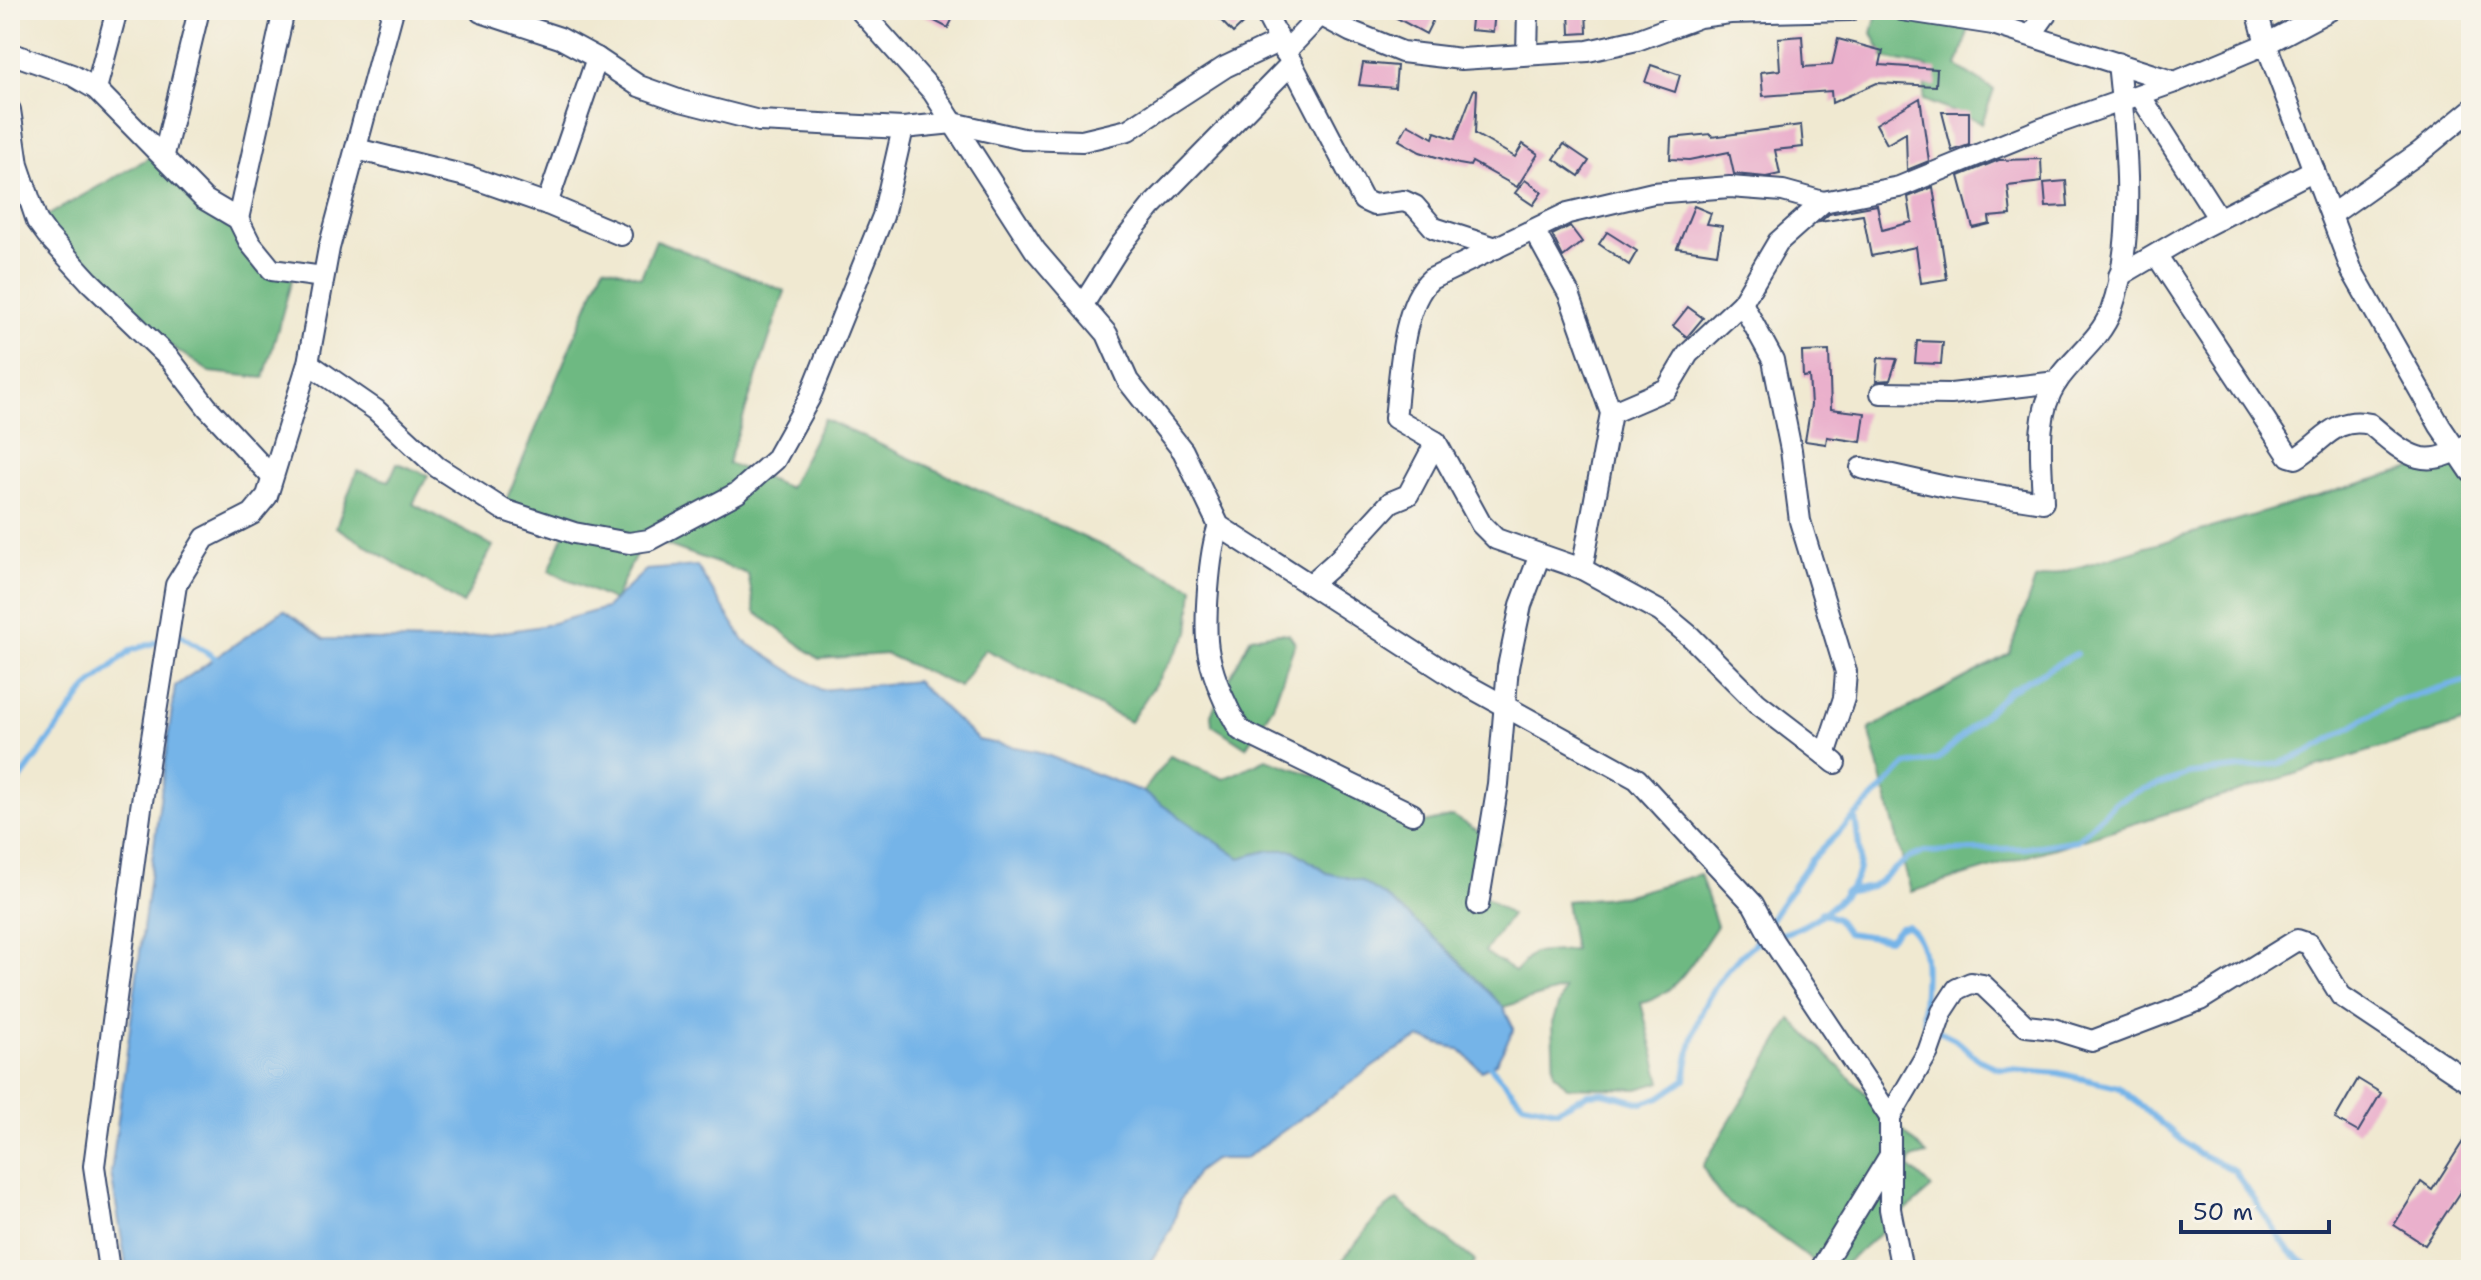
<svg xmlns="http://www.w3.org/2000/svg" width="2481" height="1280" viewBox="0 0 2481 1280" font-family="'Shantell Sans',sans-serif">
  <rect width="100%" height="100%" fill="#f7f3e8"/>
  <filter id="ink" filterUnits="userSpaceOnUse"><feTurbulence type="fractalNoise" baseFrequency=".0125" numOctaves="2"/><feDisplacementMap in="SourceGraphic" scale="16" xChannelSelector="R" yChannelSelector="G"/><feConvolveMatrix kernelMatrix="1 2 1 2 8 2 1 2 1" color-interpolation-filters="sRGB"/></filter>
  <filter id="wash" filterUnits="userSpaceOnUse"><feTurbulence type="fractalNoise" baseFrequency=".006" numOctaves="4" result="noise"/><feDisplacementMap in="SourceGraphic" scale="32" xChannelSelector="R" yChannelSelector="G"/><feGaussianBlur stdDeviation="1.8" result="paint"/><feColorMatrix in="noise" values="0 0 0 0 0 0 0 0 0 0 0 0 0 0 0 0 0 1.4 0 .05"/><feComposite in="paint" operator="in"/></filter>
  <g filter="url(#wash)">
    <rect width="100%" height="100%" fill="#f0e9d1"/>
    <g fill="#6eb982" stroke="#447470" stroke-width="2">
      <polygon points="1878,10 1975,10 1957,66 1994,90 1982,123 1923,100 1928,67 1884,58 1872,33"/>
      <polygon points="154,155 292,279 264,378 210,372 159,338 40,220"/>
      <polygon points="656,240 785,291 728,463 789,488 824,419 1193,587 1189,633 1130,722 985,649 960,687 886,654 819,659 755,612 748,574 644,537 614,601 549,571 568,524 504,505 604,266 641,277"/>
      <polygon points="2450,457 2471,490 2471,720 1911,892 1869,729 2009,654 2035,580"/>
      <polygon points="397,463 428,475 413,504 493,546 463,604 336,527 357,471 389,481"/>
      <polygon points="1279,633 1289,634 1295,643 1273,706 1246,747 1212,725 1211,714 1251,637"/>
      <path d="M1170,756L1224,779L1266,759L1349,787L1412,826L1453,816L1499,843L1469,885L1511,915L1485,952L1515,972L1533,953L1574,950L1566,901L1624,896L1700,874L1717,926C1698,953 1676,997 1641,1003L1661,1082L1637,1089L1567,1087L1554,1073L1552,1023L1564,989L1503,1007L1444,946L1361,881L1327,873L1293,850H1270L1240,858L1143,792Z"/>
      <path d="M1791,1019L1927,1155L1911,1159L1909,1167L1932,1188L1838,1270L1822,1267L1743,1210C1724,1207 1710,1182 1703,1166Z"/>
      <polygon points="1397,1200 1475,1261 1470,1270 1335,1270 1381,1212"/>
    </g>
    <polygon fill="#74b4e8" stroke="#4872a3" stroke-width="2" points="697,566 744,641 821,690 916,681 978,740 1036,751 1143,792 1240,858 1270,850 1293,850 1327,873 1361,881 1386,897 1444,946 1503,1007 1514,1029 1496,1063 1481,1070 1460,1050 1420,1038 1395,1051 1244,1159 1215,1159 1197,1172 1180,1200 1172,1228 1145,1270 127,1270 111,1173 175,686 284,610 324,639 443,641 542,626 606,608 646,570"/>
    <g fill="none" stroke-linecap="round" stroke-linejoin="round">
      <g stroke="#74b4e8" stroke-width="6">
        <polyline points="10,793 87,688 131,650 181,635 215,658"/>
        <polyline points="1844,892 1872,887 1907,859 1924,852 2027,848 2077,840 2116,802 2138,791 2189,774 2278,764 2308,752 2393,702 2471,679"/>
        <path d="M1821,912L1837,919L1847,933L1889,939L1900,927L1908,926C1937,952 1918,993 1925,1024L1955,1039L1979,1060L1998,1068L2058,1073L2118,1087L2196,1152L2234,1170L2289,1251L2314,1270"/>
        <polyline points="1754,944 1811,860 1906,765 1937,760 2010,690 2076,654"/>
        <path d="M1490,1066L1523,1103L1557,1110L1588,1094L1603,1093L1642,1103L1660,1097L1685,1080C1692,1023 1707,985 1751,947C1762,938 1782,935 1796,929C1815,921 1848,897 1856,878C1864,861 1857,836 1855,818"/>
      </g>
    </g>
    <g id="blocks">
      <g fill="#eab0cc">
        <polygon points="913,10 957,10 948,28"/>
        <polygon points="1211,10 1251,10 1252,15 1233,33"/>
        <polygon points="1382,10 1420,10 1434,18 1426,34"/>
        <polygon points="1472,10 1495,10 1493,32 1470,30"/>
        <polygon points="1569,10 1586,10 1587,33 1570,34"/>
        <polygon points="1802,36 1804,67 1832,65 1838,39 1883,51 1880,65 1937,69 1936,86 1877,83 1832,103 1831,91 1763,96 1761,72 1780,70 1778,38"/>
        <polygon points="1363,63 1397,66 1395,88 1359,85"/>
        <polygon points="1651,65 1680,75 1675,92 1645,82"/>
        <polygon points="1474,89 1477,90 1475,134 1515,157 1523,144 1538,154 1517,187 1472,162 1470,166 1459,164 1420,152 1399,140 1408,124 1433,138 1435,132 1455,139"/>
        <polygon points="1920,98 1929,161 1907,170 1906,133 1887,144 1876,124"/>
        <polygon points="1942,112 1969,112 1969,145 1952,151"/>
        <polygon points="1801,125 1803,147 1775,150 1780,174 1766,177 1734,174 1729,152 1689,160 1670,159 1671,138 1711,134 1712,137"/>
        <polygon points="1564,144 1589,161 1579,176 1554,159"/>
        <polygon points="2041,159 2042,182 2008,186 2011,215 1989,217 1990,224 1973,228 1959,176 1999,160"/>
        <polygon points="1525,180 1542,192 1533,205 1515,193"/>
        <polygon points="2066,181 2068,206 2046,207 2044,183"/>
        <polygon points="1933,187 1947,279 1921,283 1916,247 1871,256 1863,215 1820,222 1829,214 1877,205 1882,230 1912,222 1908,197"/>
        <polygon points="1694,206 1711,213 1707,224 1722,226 1717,254 1677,248"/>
        <polygon points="1570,226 1582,242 1563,257 1552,235"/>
        <polygon points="1607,232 1637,251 1629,265 1599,244"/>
        <polygon points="1688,307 1703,318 1687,337 1673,326"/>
        <polygon points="1917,341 1943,342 1941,364 1915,363"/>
        <polygon points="1829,351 1831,409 1865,413 1861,442 1827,437 1826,444 1805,441 1811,405 1809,376 1803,377 1802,352"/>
        <polygon points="1878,358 1897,359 1890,380 1876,381"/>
        <polygon points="2358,1079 2381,1093 2358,1132 2335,1119"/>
        <polygon points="2471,1129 2471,1175 2425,1245 2394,1225 2421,1182 2432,1190"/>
      </g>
    </g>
  </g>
  <g filter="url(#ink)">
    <use href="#blocks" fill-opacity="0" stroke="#3b4b6f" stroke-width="2"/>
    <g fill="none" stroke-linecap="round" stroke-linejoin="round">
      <defs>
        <g id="minor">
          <polyline points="860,10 933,92 1035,250 1107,334 1128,381 1183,451 1219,526 1461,682 1637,779 1753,904 1773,941 1890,1117 1890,1209 1902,1270"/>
          <polyline points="1264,10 1363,200 1374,205 1404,201 1415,206 1434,228 1496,248"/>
          <polyline points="1311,10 1350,31 1402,52 1461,59 1588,51 1637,40 1699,17 1730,13 1850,10"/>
          <polyline points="1902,10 1993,24 2175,82 2266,44 2330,10"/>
          <polyline points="2257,10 2266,44 2352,271 2440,426 2471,472"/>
          <polyline points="481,12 560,38 597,58"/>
          <polyline points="2031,35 2049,10"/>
          <polyline points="1285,52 1325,10"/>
          <polyline points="10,53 72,75 96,89 204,199 238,219 250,243 272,270 323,277"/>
          <polyline points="1527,54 1528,10"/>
          <polyline points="96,89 117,10"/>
          <polyline points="2141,97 2219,219"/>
          <polyline points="10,110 18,165 37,221 48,236 89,281 170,359 207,407 272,477"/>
          <polyline points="356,149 470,177 547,204 597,58 639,86 681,101 759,121 903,128 953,123 1023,139 1082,141 1128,130 1225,67 1280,41"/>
          <polyline points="164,155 199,10"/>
          <path d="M1823,202L1783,191L1730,187L1653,193L1568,213L1431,279C1401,305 1400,380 1395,418L1436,442L1481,524L1496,539L1582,569L1661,612L1691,637L1757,703L1825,755"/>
          <polyline points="547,204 621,235"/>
          <polyline points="2331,215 2420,152 2471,110"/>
          <polyline points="238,219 284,10"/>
          <polyline points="1534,230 1569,294 1611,413 1582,569"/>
          <path d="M2157,256L2289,456L2296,458C2323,442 2334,416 2370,424C2406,455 2425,474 2471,442"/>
          <polyline points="2119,276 2201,228 2314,170"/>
          <polyline points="1084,303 1120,246 1151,207 1292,63"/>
          <polyline points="1742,303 1773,360 1791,450 1800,521 1846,672 1844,698 1825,755 1835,763"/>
          <polyline points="308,363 376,410 437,467 504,510 574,533 629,543 649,540 737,493 775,460 809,399 883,216 903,128"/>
          <polyline points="1881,393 1951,394 2057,382"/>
          <polyline points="1611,413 1667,389 1688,354 1742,303 1778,242 1823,202 1899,187 2041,129 2175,82"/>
          <path d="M1861,468L1946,487L2043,502C2042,463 2034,417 2056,383C2073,357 2100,340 2111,311C2137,238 2126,139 2118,63"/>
          <path d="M1219,526C1209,551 1203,628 1209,655C1214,680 1227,709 1240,730L1412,814"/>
          <polyline points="1311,584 1337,561 1391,502 1408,495 1436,442"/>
          <polyline points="1478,905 1498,784 1508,667 1521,605 1539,557"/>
          <polyline points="1890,1117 1928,1052 1942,1012 1957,989 1971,983 1983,985 2026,1026 2053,1029 2092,1041 2200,1000 2297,940 2309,944 2341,996 2471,1083"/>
          <polyline points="109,1270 94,1166 141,808 176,585 205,538 252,514 267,496 308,363 329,248 393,10"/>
          <polyline points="1820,1270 1889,1157"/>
        </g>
      </defs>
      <use href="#minor" stroke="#3b4b6f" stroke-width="24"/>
      <use href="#minor" stroke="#fff" stroke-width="20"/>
    </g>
  </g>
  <rect width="2481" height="1280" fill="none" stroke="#f7f3e8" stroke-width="40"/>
  <path d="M2181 1220v12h148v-12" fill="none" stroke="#1b2f5e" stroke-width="4"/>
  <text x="2193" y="1220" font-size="24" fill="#1b2f5e" stroke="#f7f3e8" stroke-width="6" paint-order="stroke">50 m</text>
</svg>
